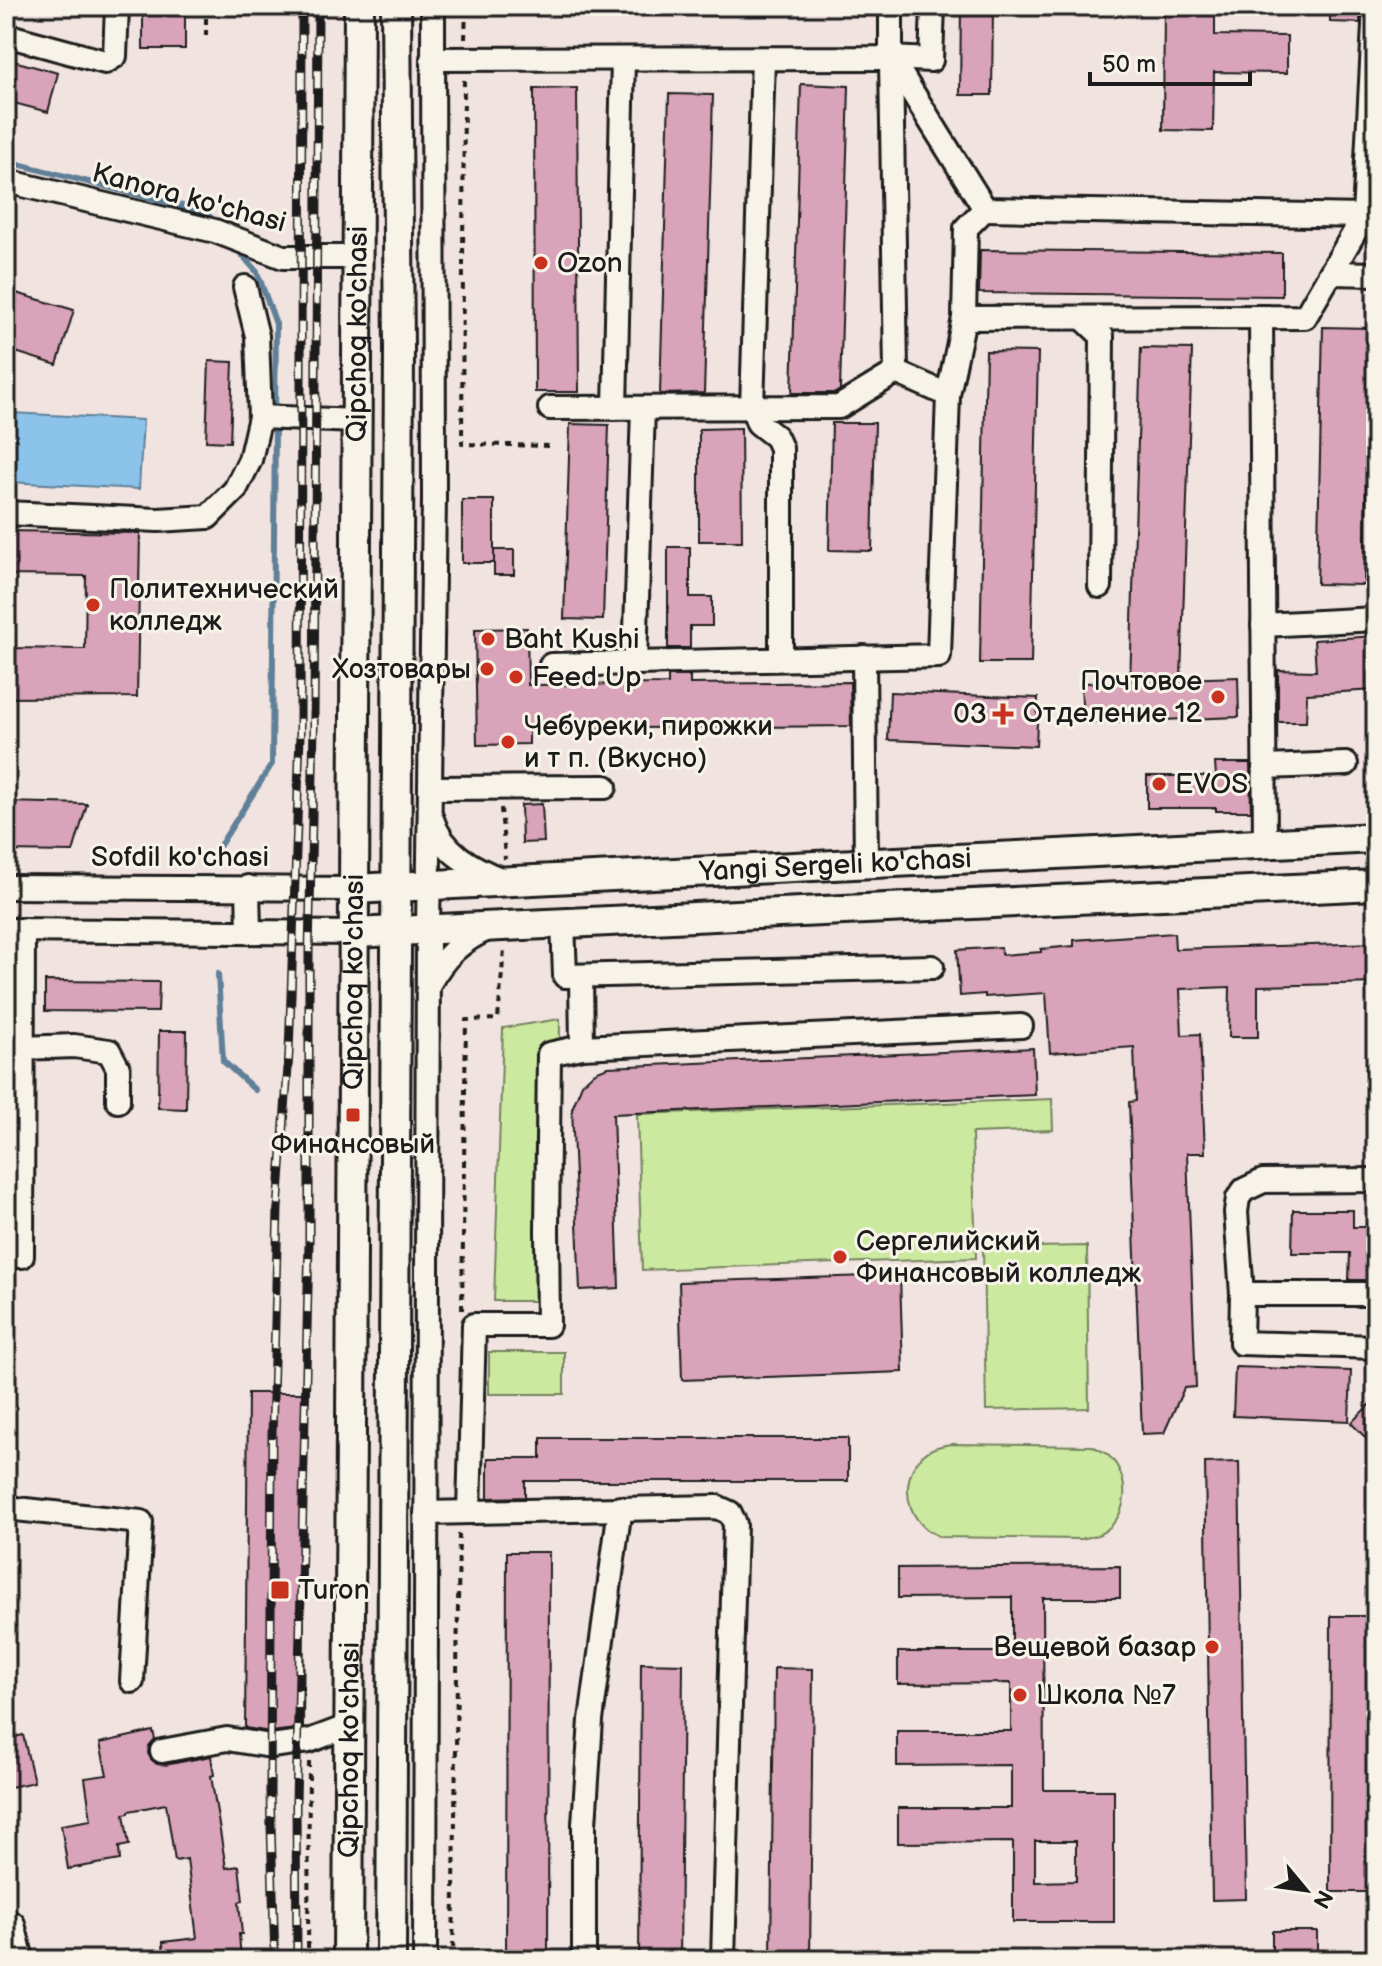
<svg xmlns="http://www.w3.org/2000/svg" width="1382" height="1966" viewBox="0 0 1382 1966" font-family="'Balsamiq Sans',sans-serif">
  <rect width="100%" height="100%" fill="#f1e3df"/>
  <filter id="ink" filterUnits="userSpaceOnUse"><feTurbulence type="fractalNoise" baseFrequency=".0125" numOctaves="2"/><feDisplacementMap in="SourceGraphic" scale="16" xChannelSelector="R" yChannelSelector="G"/><feConvolveMatrix kernelMatrix="1 2 1 2 8 2 1 2 1" color-interpolation-filters="sRGB"/></filter>
  <g filter="url(#ink)">
    <g fill="#cce9a0" stroke="#74825e" stroke-width="2">
      <polygon points="560,1019 557,1301 494,1301 503,1028"/>
      <polygon points="1052,1099 1053,1130 972,1133 976,1258 642,1270 637,1114"/>
      <polygon points="1087,1246 1089,1408 986,1410 983,1248"/>
      <rect x="489" y="1352" width="75" height="42"/>
      <path d="M951,1444L1092,1446C1098,1449 1105,1452 1109,1456C1132,1478 1129,1519 1100,1534C1095,1537 1087,1537 1081,1539L940,1537C935,1534 928,1531 924,1527C900,1505 903,1464 932,1449C938,1446 945,1445 951,1444Z"/>
    </g>
    <polygon fill="#8cc3eb" stroke="#5f8098" stroke-width="2" points="12,413 143,420 139,489 8,482"/>
    <g fill="none" stroke-linecap="round" stroke-linejoin="round">
      <g stroke="#5f8098" stroke-width="6">
        <polyline points="6,161 206,212 215,223"/>
        <polyline points="235,247 257,272 276,324 275,412"/>
        <polyline points="217,850 272,764 275,423"/>
        <polyline points="218,974 223,1061 255,1090"/>
      </g>
    </g>
    <g fill="#d9a3b9" stroke="#1c1c1c" stroke-width="2" fill-rule="evenodd">
      <rect x="143" y="6" width="42" height="43"/>
      <polygon points="961,6 993,6 992,95 960,95"/>
      <polygon points="1164,6 1215,6 1215,35 1287,36 1287,73 1214,72 1213,131 1163,130"/>
      <polygon points="1330,6 1361,6 1360,23 1330,22"/>
      <polygon points="6,59 58,73 48,112 6,101"/>
      <polygon points="801,84 849,86 840,390 835,393 792,393"/>
      <polygon points="577,88 579,392 535,392 534,89"/>
      <polygon points="669,94 713,95 704,393 660,394"/>
      <polygon points="980,250 1282,253 1282,296 979,293"/>
      <polygon points="6,290 74,310 57,365 6,349"/>
      <polygon points="1323,327 1370,328 1364,585 1317,584"/>
      <polygon points="1141,348 1192,349 1181,679 1238,677 1239,717 1083,723 1081,683 1130,682"/>
      <polygon points="986,351 1038,352 1031,663 980,663"/>
      <polygon points="209,361 233,362 230,442 206,441"/>
      <polygon points="832,423 875,423 872,551 829,550"/>
      <polygon points="570,424 609,425 603,620 564,619"/>
      <polygon points="741,428 742,541 699,541 699,429"/>
      <rect x="462" y="500" width="32" height="63"/>
      <polygon points="6,531 140,533 137,697 6,698 6,648 85,649 86,576 6,575"/>
      <polygon points="668,547 690,547 690,597 712,597 712,626 690,626 690,648 668,648"/>
      <rect x="494" y="550" width="20" height="25"/>
      <polygon points="527,628 528,685 668,684 668,676 690,676 690,684 850,682 851,726 529,729 529,744 477,745 475,629"/>
      <polygon points="1376,636 1376,690 1307,694 1306,722 1278,722 1278,670 1316,671 1314,640"/>
      <polygon points="890,692 1038,698 1036,746 888,740"/>
      <polygon points="1215,763 1250,763 1251,811 1216,811 1216,808 1147,808 1147,776 1216,776"/>
      <polygon points="6,802 87,804 73,852 6,851"/>
      <polygon points="542,804 544,842 522,843 521,805"/>
      <polygon points="1174,933 1175,949 1376,943 1376,983 1258,986 1258,1037 1229,1037 1230,987 1180,989 1182,1035 1200,1034 1205,1153 1187,1153 1196,1387 1184,1388 1164,1433 1142,1434 1129,1102 1136,1101 1134,1047 1050,1053 1046,993 985,997 985,994 960,996 957,950 1001,947 1002,955 1041,952 1041,949 1074,946 1074,940"/>
      <polygon points="45,981 159,982 158,1012 45,1011"/>
      <polygon points="159,1031 187,1031 186,1109 158,1108"/>
      <polygon points="1033,1048 1035,1095 613,1114 619,1288 580,1290 572,1109 582,1084 595,1072 608,1067"/>
      <polygon points="1293,1210 1353,1210 1353,1227 1376,1227 1376,1280 1349,1280 1350,1253 1292,1253"/>
      <polygon points="900,1275 903,1372 682,1380 679,1282"/>
      <polygon points="1235,1367 1351,1371 1349,1421 1233,1416"/>
      <polygon points="248,1393 306,1393 303,1728 271,1732 245,1728"/>
      <polygon points="1376,1398 1376,1448 1351,1423"/>
      <polygon points="541,1438 848,1438 848,1481 525,1481 525,1497 488,1498 488,1458 541,1458"/>
      <polygon points="1239,1462 1246,1899 1212,1900 1205,1463"/>
      <polygon points="507,1552 549,1552 548,1960 506,1960"/>
      <path d="M1120,1566V1598H1043L1044,1790H1114V1922H1013V1842L898,1843V1808H1011V1765L897,1766V1731H1011V1683L898,1684V1652H1012V1597L898,1598V1568ZM1035,1841H1076V1881L1035,1882Z"/>
      <polygon points="1331,1616 1376,1616 1376,1892 1330,1892"/>
      <polygon points="641,1663 683,1664 680,1960 639,1960"/>
      <polygon points="774,1668 813,1669 810,1960 771,1960"/>
      <polygon points="153,1731 155,1739 149,1746 148,1753 151,1759 157,1764 165,1765 211,1756 214,1775 211,1776 226,1868 239,1866 243,1901 239,1902 242,1934 239,1934 241,1960 164,1960 163,1942 197,1938 187,1859 175,1861 166,1804 129,1811 129,1813 124,1814 129,1845 119,1847 120,1860 68,1869 61,1825 91,1820 85,1778 107,1775 100,1743"/>
      <polygon points="23,1735 34,1782 6,1788 6,1739"/>
      <rect x="1272" y="1931" width="45" height="29"/>
    </g>
    <g fill="none" stroke-linecap="round" stroke-linejoin="round">
      <defs>
        <g id="minor">
          <polyline points="6,35 105,62 115,56 117,6"/>
          <polyline points="891,58 985,209 1364,216 1375,6"/>
          <polyline points="891,58 931,60 933,6"/>
          <polyline points="432,59 891,58 891,6"/>
          <polyline points="763,59 752,407 758,423 776,437 781,448 781,659"/>
          <polyline points="891,61 896,372"/>
          <polyline points="6,181 215,231 283,257 357,257"/>
          <polyline points="985,209 966,228 964,318 1305,317 1364,216"/>
          <polyline points="1331,273 1376,274"/>
          <polyline points="245,287 257,336 260,417 356,421"/>
          <polyline points="1261,317 1265,843"/>
          <polyline points="1083,318 1102,336 1100,586"/>
          <polyline points="948,395 964,318"/>
          <polyline points="550,408 839,407 896,372"/>
          <polyline points="615,408 623,59"/>
          <polyline points="6,513 158,520 208,517 235,490 250,460 260,417"/>
          <polyline points="1263,625 1376,619"/>
          <polyline points="864,657 866,863"/>
          <polyline points="635,663 643,408"/>
          <polyline points="551,665 939,656 948,395 896,372"/>
          <polyline points="1265,767 1346,764"/>
          <polyline points="430,788 605,787"/>
          <path d="M432,819C442,852 472,868 503,880"/>
          <polyline points="6,887 354,889"/>
          <polyline points="248,887 249,932"/>
          <polyline points="563,922 565,976 932,967"/>
          <polyline points="6,930 354,933"/>
          <polyline points="581,976 582,1047 1021,1026"/>
          <path d="M429,984C444,957 461,940 490,928"/>
          <polyline points="22,1048 74,1046 109,1051 118,1068 118,1101"/>
          <polyline points="1376,1180 1263,1181 1244,1190 1238,1198 1236,1212 1242,1294 1241,1343 1376,1347"/>
          <polyline points="6,1256 22,1256 23,930"/>
          <polyline points="1242,1294 1376,1294"/>
          <polyline points="6,1508 141,1522 132,1681"/>
          <polyline points="469,1511 474,1325 548,1325 547,1230 549,1054 582,1047"/>
          <polyline points="426,1513 717,1507 730,1513 735,1524 723,1960"/>
          <polyline points="162,1751 227,1739 271,1746 309,1741 349,1726"/>
          <polyline points="13,1924 22,1960"/>
          <polyline points="425,1960 428,929 434,499 433,6"/>
          <polyline points="584,1960 584,1824 591,1720 620,1508"/>
        </g>
        <g id="major">
          <path id="s1" d="M354,889L1376,838"/>
          <polyline points="354,933 1376,885"/>
          <path id="s2" d="M348,1960L359,6"/>
          <polyline points="391,1960 399,349 396,6"/>
        </g>
      </defs>
      <use href="#minor" stroke="#1c1c1c" stroke-width="28"/>
      <use href="#major" stroke="#1c1c1c" stroke-width="34"/>
      <g stroke="#1c1c1c" stroke-width="4" stroke-dasharray="6 6" stroke-linecap="butt">
        <polyline points="206,36 206,6"/>
        <polyline points="465,39 466,6"/>
        <polyline points="464,80 462,444 551,446"/>
        <polyline points="501,808 505,859"/>
        <polyline points="462,1310 466,1020 498,1019 504,949"/>
        <polyline points="308,1960 309,1760"/>
        <polyline points="453,1960 459,1534"/>
      </g>
      <use href="#minor" stroke="#f7f3e8" stroke-width="22"/>
      <use href="#major" stroke="#f7f3e8" stroke-width="28"/>
      <defs>
        <g id="rail">
          <polyline points="275,1960 270,1792 272,1435 278,1209 289,1053 300,735 302,6"/>
          <polyline points="297,1960 296,1803 309,1243 309,953 314,725 318,6"/>
        </g>
      </defs>
      <use href="#rail" stroke="#1c1c1c" stroke-width="9"/>
      <use href="#rail" stroke="#f7f3e8" stroke-width="6" stroke-dasharray="18" stroke-linecap="butt"/>
    </g>
  </g>
  <g fill="#c8321e" stroke="#f7f3e8" stroke-width="3">
    <circle cx="541" cy="263" r="8"/>
    <circle cx="93" cy="605" r="8"/>
    <circle cx="488" cy="639" r="8"/>
    <circle cx="487" cy="669" r="8"/>
    <circle cx="516" cy="677" r="8"/>
    <circle cx="1218" cy="697" r="8"/>
    <path d="M999 702h8v8h8v8h-8v8h-8v-8h-8v-8h8z"/>
    <circle cx="508" cy="742" r="8"/>
    <circle cx="1159" cy="784" r="8"/>
    <rect x="345" y="1107" width="16" height="16" rx="4"/>
    <circle cx="840" cy="1257" r="8"/>
    <rect x="270" y="1580" width="20" height="20" rx="4"/>
    <circle cx="1212" cy="1647" r="8"/>
    <circle cx="1020" cy="1695" r="8"/>
  </g>
  <g text-anchor="middle" dominant-baseline="central" stroke-width="6" stroke-linejoin="round" paint-order="stroke">
    <g font-size="28" fill="#1c1c1c" stroke="#f7f3e8">
      <text transform="translate(189 198) rotate(15)">Kanora ko'chasi</text>
      <text stroke="none"><textPath href="#s2" startOffset="1626">Qipchoq ko'chasi</textPath></text>
      <text x="180" y="857">Sofdil ko'chasi</text>
      <text stroke="none"><textPath href="#s1" startOffset="482">Yangi Sergeli ko'chasi</textPath></text>
      <text stroke="none"><textPath href="#s2" startOffset="978">Qipchoq ko'chasi</textPath></text>
      <text stroke="none"><textPath href="#s2" startOffset="210">Qipchoq ko'chasi</textPath></text>
    </g>
    <g font-size="28" fill="#1c1c1c" stroke="#f7f3e8" text-anchor="start">
      <text x="557" y="263">Ozon</text>
      <text x="109" y="589">Политехнический<tspan x="109" dy="32">колледж</tspan></text>
      <text x="504" y="639">Baht Kushi</text>
      <text x="471" y="669" text-anchor="end">Хозтовары</text>
      <text x="532" y="677">Feed Up</text>
      <text x="1202" y="681" text-anchor="end">Почтовое<tspan x="1202" dy="32">Отделение 12</tspan></text>
      <text x="987" y="714" text-anchor="end">03</text>
      <text x="524" y="726">Чебуреки, пирожки<tspan x="524" dy="32">и т п. (Вкусно)</tspan></text>
      <text x="1175" y="784">EVOS</text>
      <text x="353" y="1144" text-anchor="middle">Финансовый</text>
      <text x="856" y="1241">Сергелийский<tspan x="856" dy="32">Финансовый колледж</tspan></text>
      <text x="298" y="1590">Turon</text>
      <text x="1196" y="1647" text-anchor="end">Вещевой базар</text>
      <text x="1036" y="1695">Школа №7</text>
    </g>
  </g>
  <rect width="1382" height="1966" fill="none" stroke="#f7f3e8" stroke-width="32"/>
  <rect x="16" y="16" width="1350" height="1934" fill="none" stroke="#1c1c1c" stroke-width="3" filter="url(#ink)"/>
  <g transform="translate(1306 1890) rotate(119)" stroke="#f7f3e8" stroke-width="6" paint-order="stroke">
  <path d="M0-6L14 30L0 20L-14 30Z" fill="#1c1c1c"/>
  <text y="-12" font-size="22" font-weight="bold" text-anchor="middle" fill="#1c1c1c">N</text>
  </g>
  <path d="M1090 72v12h160v-12" fill="none" stroke="#1c1c1c" stroke-width="4"/>
  <text x="1102" y="72" font-size="24" fill="#1c1c1c" stroke="#f7f3e8" stroke-width="6" paint-order="stroke">50 m</text>
</svg>
